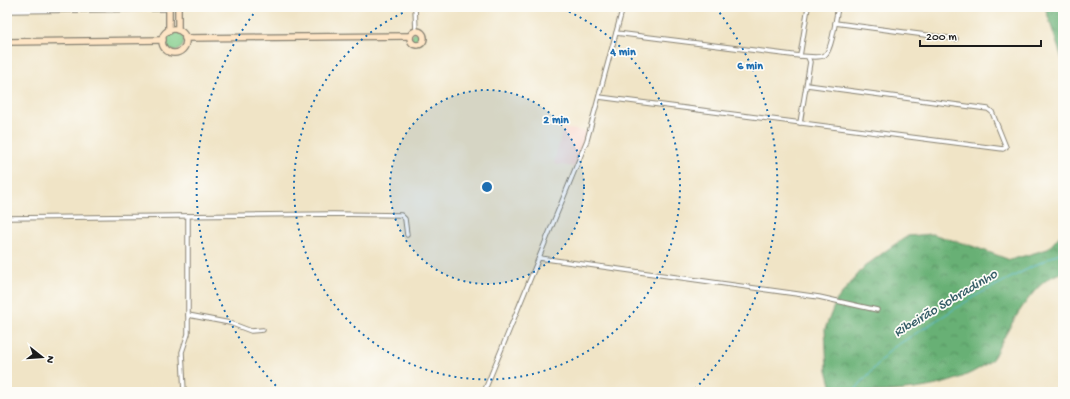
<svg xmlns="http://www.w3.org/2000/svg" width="1070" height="399" viewBox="0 0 1070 399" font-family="'Gochi Hand',sans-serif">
  <defs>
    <pattern id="forest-crowns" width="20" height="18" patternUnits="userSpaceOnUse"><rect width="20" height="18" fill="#68b075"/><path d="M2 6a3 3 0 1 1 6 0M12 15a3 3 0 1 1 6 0" fill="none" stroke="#558e5f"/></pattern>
  </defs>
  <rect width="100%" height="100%" fill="#fdfcf7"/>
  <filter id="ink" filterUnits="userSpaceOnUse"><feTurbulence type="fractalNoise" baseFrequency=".025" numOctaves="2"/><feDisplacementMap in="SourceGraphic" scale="8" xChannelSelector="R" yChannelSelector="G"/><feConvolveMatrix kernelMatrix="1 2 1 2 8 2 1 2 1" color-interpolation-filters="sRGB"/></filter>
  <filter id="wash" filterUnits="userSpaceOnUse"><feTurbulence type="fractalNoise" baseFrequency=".012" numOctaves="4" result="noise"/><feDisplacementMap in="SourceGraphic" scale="16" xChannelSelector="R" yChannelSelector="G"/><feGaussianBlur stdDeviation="0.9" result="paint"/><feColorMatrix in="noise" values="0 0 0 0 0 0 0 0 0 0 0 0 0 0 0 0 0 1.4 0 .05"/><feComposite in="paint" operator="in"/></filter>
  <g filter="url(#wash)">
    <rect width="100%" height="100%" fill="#f0e4c6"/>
    <polygon fill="#f7d1c7" points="563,128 588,132 575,167 554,164"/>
    <g fill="#81cc89" stroke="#4e7452">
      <circle cx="174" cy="41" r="10"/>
      <circle cx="417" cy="38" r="5.5"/>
    </g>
    <g fill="url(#forest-crowns)" stroke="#426648">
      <polygon points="1046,7 1063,7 1063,62 1046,10"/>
      <path d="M1063,232V273C1038,275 1013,321 1002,341C998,347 995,358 989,362C946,394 884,392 833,392L827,370L825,329L836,301L864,267L891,247L908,236L932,234L972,246L1010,260L1048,249Z"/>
    </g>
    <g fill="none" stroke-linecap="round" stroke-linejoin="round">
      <polyline stroke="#58bdd6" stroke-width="1" points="853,392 891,349 975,296 1063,251"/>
    </g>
  </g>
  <g filter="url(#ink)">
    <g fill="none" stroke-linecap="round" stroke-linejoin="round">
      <defs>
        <g id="street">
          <polyline points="415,7 416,32"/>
          <polyline points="614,7 623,7"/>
          <polyline points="7,11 169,9"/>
          <polyline points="835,23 956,39"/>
          <path d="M616,33L800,56C807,56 819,59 825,55C832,50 836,17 838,7"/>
          <polyline points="800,56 808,7"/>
          <polyline points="599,97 1003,149 1006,147 992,112 988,109 807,85"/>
          <polyline points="800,123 810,62 808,57"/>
          <polyline points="7,218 333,214 401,215 405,219 407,235"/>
          <polyline points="539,258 819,297 877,310"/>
          <polyline points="188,315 230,323 251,331 263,330"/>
          <polyline points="184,392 182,352 188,334 188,216"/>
          <polyline points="484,392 587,140 623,7"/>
        </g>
        <g id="secondary">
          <polyline points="178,7 178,30"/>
          <circle cx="174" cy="41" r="12"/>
          <polyline points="169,31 169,7"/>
          <circle cx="417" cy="38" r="7"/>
          <polyline points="185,38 410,36"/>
          <polyline points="7,42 163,40"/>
        </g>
      </defs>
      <use href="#street" stroke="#868071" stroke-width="5.5"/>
      <use href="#secondary" stroke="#868071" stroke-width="8"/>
      <use href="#street" stroke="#fff" stroke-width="3.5"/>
      <use href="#secondary" stroke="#fee5c5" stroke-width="5.5"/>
    </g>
  </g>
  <circle cx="487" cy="187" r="97" fill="#1f6fb2" fill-opacity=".12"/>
  <g fill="none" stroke="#1f6fb2" stroke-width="2" stroke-dasharray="2 4">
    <circle cx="487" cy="187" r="97"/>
    <path d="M558 7A193 193 0 1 1 416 7"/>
    <path d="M280 390A290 290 0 0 1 258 8M716 8A290 290 0 0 1 694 390"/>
  </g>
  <g text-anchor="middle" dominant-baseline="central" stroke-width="3.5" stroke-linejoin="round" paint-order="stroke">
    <g font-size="14" font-style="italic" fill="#345c66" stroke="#fdfcf7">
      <text transform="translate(946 304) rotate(-31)">Ribeirão Sobradinho</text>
    </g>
  </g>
  <circle cx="487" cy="187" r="6" fill="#1f6fb2" stroke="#fdfcf7" stroke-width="2"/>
  <g font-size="12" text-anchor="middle" font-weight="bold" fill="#1f6fb2" stroke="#fdfcf7" stroke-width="3.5" stroke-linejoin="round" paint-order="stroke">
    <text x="623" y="55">4 min</text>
    <text x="750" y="69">6 min</text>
    <text x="556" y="123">2 min</text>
  </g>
  <rect width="1070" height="399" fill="none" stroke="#fdfcf7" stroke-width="24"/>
  <g transform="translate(42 357) rotate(107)" stroke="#fdfcf7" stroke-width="3" paint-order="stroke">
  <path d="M0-3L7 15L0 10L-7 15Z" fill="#1c1c1c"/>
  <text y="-6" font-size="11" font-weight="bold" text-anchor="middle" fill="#1c1c1c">N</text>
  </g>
  <path d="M920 40v6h121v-6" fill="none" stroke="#1c1c1c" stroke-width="2"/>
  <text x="926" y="40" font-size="12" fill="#1c1c1c" stroke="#fdfcf7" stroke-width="3" paint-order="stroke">200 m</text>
</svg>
